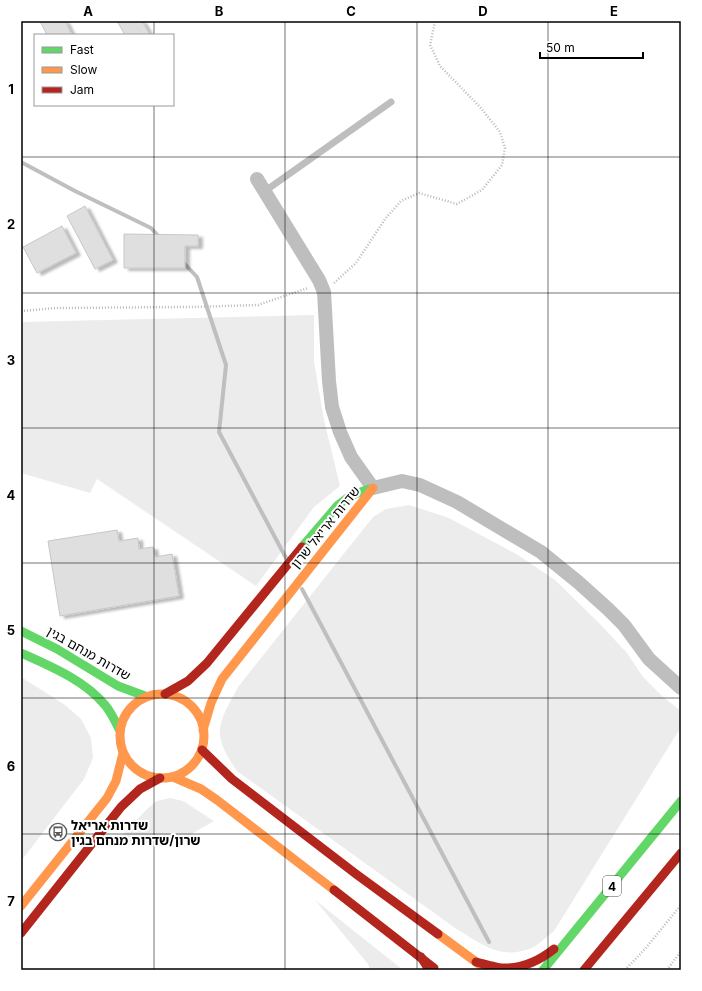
<svg xmlns="http://www.w3.org/2000/svg" width="702" height="991" viewBox="0 0 702 991" font-family="Inter,'Noto Sans Hebrew',sans-serif">
  <defs>
    <filter id="shadow"><feDropShadow dx="4.5" dy="2.5" stdDeviation="1" flood-color="#0004"/></filter>
  </defs>
  <rect width="100%" height="100%" fill="#fff"/>
  <g fill="#ececec">
    <polygon points="314,315 314,362 324,420 340,486 314,507 256,586 97,479 90,493 21,473 21,322"/>
    <path d="M409,505L449,518L518,555L555,580L599,623L627,653L643,677L662,696L681,711V727L554,931C546,937 538,946 529,949C499,960 479,942 455,928L237,771C229,759 218,743 220,728C222,714 232,699 238,687L373,517L386,509Z"/>
    <polygon points="21,677 65,705 81,719 91,738 93,758 84,779 21,861"/>
    <polygon points="170,798 183,801 214,821 181,840 165,845 117,841 148,808 157,801"/>
    <polygon points="315,900 403,970 370,970 368,964"/>
  </g>
  <g fill="none" stroke-linecap="round" stroke-linejoin="round">
    <g stroke="#bfbfbf" stroke-width="4">
      <polyline points="21,162 75,191 151,228 160,238"/>
      <polyline points="181,260 197,277 226,365 219,432 286,558"/>
      <polyline points="302,589 489,942"/>
    </g>
  </g>
  <g fill="#dfdfdf" stroke="#c7c7c7" filter="url(#shadow)">
    <polygon points="40,21 65,21 72,35 47,35"/>
    <polygon points="117,21 142,21 150,35 125,35"/>
    <polygon points="85,206 113,260 95,269 67,216"/>
    <polygon points="62,226 76,253 37,273 23,247"/>
    <polygon points="124,234 198,235 198,246 185,246 185,268 124,268"/>
    <polygon points="117,530 119,541 138,538 139,549 153,547 155,557 172,554 179,596 60,616 48,541"/>
  </g>
  <g fill="none" stroke-linecap="round" stroke-linejoin="round">
    <g stroke="#b9b9b9" stroke-width="2.5" stroke-dasharray="1 2" stroke-linecap="butt">
      <polyline points="334,283 356,263 385,219 401,201 419,193 457,204 482,190 502,165 505,148 500,132 480,107 440,66 430,45 435,21"/>
      <polyline points="21,311 56,308 191,307 258,305 308,288"/>
      <polyline points="625,970 645,949 681,905"/>
      <polyline points="667,970 681,951"/>
    </g>
    <polyline stroke="#bebebe" stroke-width="7" points="265,191 391,102"/>
    <polyline stroke="#bebebe" stroke-width="14" points="257,179 319,280 324,292 329,381 332,407 340,432 351,457 373,488 402,481 420,485 457,502 541,552 578,582 608,609 624,625 649,659 681,688"/>
    <g stroke="#63d668" stroke-width="9">
      <polyline points="302,547 338,505 350,496 369,489"/>
      <polyline points="21,631 57,649 118,686 145,696"/>
      <path d="M21,653C50,666 84,680 105,705C111,712 115,721 119,729"/>
      <polyline points="543,970 681,801"/>
    </g>
    <g stroke="#ff974d" stroke-width="9">
      <circle cx="162" cy="736" r="42"/>
      <polyline points="203,730 211,703 222,679 373,488"/>
      <polyline points="173,777 201,789 217,800 334,890"/>
      <polyline points="21,906 107,798 116,781 123,753"/>
      <polyline points="438,934 487,970"/>
    </g>
    <g stroke="#b3261e" stroke-width="9">
      <polyline points="165,694 188,681 207,663 302,547"/>
      <polyline points="202,750 232,779 356,874 438,934"/>
      <polyline points="334,890 434,968"/>
      <polyline points="21,933 121,807 140,789 160,778"/>
      <polyline points="421,957 429,970"/>
      <path d="M476,962C484,964 493,967 501,968C521,969 539,961 554,949"/>
      <polyline points="584,970 681,853"/>
    </g>
  </g>
  <path fill="none" stroke="#000" stroke-width="1" stroke-opacity="0.55" d="M154,21V35M285,21V970M417,21V970M548,21V970M154,105V970M21,157H681M21,293H681M21,428H681M21,563H681M21,698H681M21,834H681"/>
  <defs>
    <symbol id="bus-ring" viewBox="-11 -11 22 22"><circle r="9.5" fill="#fff" stroke="#595959" stroke-width="1.5"/><path d="M-5-6H5V4H4V6H2V4H-2V6H-4V4H-5ZM-3.5-4V0h7V-4ZM-3.5 1.2v1.5H-2V1.2ZM2 1.2v1.5H3.5V1.2Z" fill="#595959"/></symbol>
  </defs>
  <g fill-rule="evenodd">
    <use href="#bus-ring" x="48" y="822" width="20" height="20"/>
  </g>
  <g text-anchor="middle" dominant-baseline="central" stroke-width="4" stroke-linejoin="round" paint-order="stroke">
    <rect fill="#fff" stroke="#4c4c4c" stroke-width="1" x="603" y="876" width="18" height="20" rx="3"/>
    <g font-size="12" font-weight="bold" fill="#000">
      <text x="612" y="886">4</text>
    </g>
    <g font-size="13" fill="#000" stroke="#fff">
      <text transform="translate(325 527) rotate(-51)">שדרות אריאל שרון</text>
      <text transform="translate(89 653) rotate(30)">שדרות מנחם בגין</text>
    </g>
    <g font-size="13" font-weight="bold" fill="#000" stroke="#fff" text-anchor="start">
      <text x="71" y="825">שדרות אריאל<tspan x="71" dy="15">שרון/שדרות מנחם בגין</tspan></text>
    </g>
  </g>
  <rect width="702" height="991" fill="none" stroke="#ffffff" stroke-width="44"/>
  <rect x="34" y="34" width="140" height="72" fill="#ffffff" stroke="#999999"/>
  <rect x="42" y="47" width="20" height="6" fill="#63d668" stroke="#999999"/>
  <text x="70" y="54" font-size="12" fill="#000000">Fast</text>
  <rect x="42" y="67" width="20" height="6" fill="#ff974d" stroke="#999999"/>
  <text x="70" y="74" font-size="12" fill="#000000">Slow</text>
  <rect x="42" y="87" width="20" height="6" fill="#b3261e" stroke="#999999"/>
  <text x="70" y="94" font-size="12" fill="#000000">Jam</text>
  <path d="M540 52v6h103v-6" fill="none" stroke="#000000" stroke-width="2"/>
  <text x="546" y="52" font-size="12" fill="#000000" stroke="#ffffff" stroke-width="3" paint-order="stroke">50 m</text>
  <rect x="22" y="22" width="658" height="947" fill="none" stroke="#000" stroke-width="1.5"/>
  <g font-size="13" text-anchor="middle" font-weight="bold" fill="#000">
    <text x="88" y="16">A</text>
    <text x="219" y="16">B</text>
    <text x="351" y="16">C</text>
    <text x="483" y="16">D</text>
    <text x="614" y="16">E</text>
    <text x="11" y="94">1</text>
    <text x="11" y="229">2</text>
    <text x="11" y="365">3</text>
    <text x="11" y="500">4</text>
    <text x="11" y="635">5</text>
    <text x="11" y="771">6</text>
    <text x="11" y="906">7</text>
  </g>
</svg>
